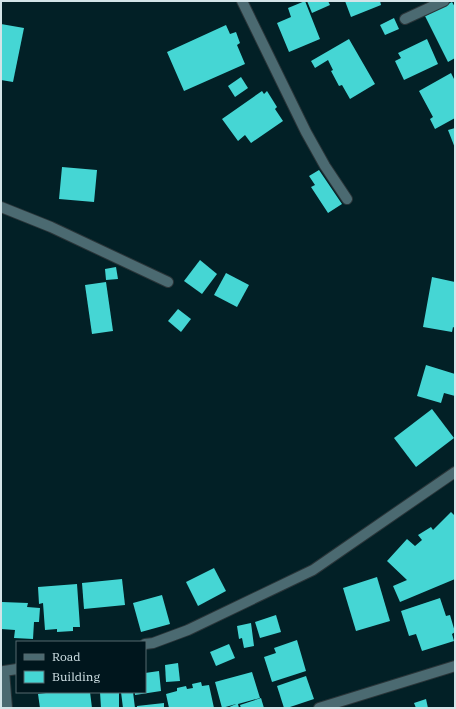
<svg xmlns="http://www.w3.org/2000/svg" width="456" height="709" viewBox="0 0 456 709" font-family="'IBM Plex Serif',serif">
  <rect width="100%" height="100%" fill="#022026"/>
  <g fill="#45d6d4">
    <polygon points="305,1 320,39 289,52 277,23 291,17 288,8"/>
    <polygon points="307,1 328,1 330,5 312,13"/>
    <polygon points="345,1 380,1 381,5 351,17"/>
    <polygon points="452,2 455,7 455,58 448,62 425,16"/>
    <polygon points="394,18 399,29 385,35 380,25"/>
    <polygon points="1,24 24,28 13,82 1,80"/>
    <polygon points="226,25 230,34 236,32 240,43 237,45 245,64 184,91 167,52"/>
    <polygon points="349,39 375,84 350,99 342,85 339,86 331,71 333,70 328,60 315,68 311,61"/>
    <polygon points="427,39 438,64 404,80 395,61 401,58 398,53"/>
    <polygon points="451,73 455,81 455,118 435,129 430,119 433,117 419,91"/>
    <polygon points="241,77 248,88 235,97 228,86"/>
    <polygon points="262,91 264,94 267,91 277,107 275,109 283,121 251,143 245,135 238,141 222,119"/>
    <polygon points="455,128 455,148 448,130"/>
    <polygon points="62,167 97,170 94,202 59,199"/>
    <polygon points="319,170 342,204 328,213 311,187 315,185 309,176"/>
    <polygon points="200,260 217,274 202,294 184,281"/>
    <polygon points="116,267 118,279 106,280 105,269"/>
    <polygon points="226,273 249,285 237,307 214,295"/>
    <polygon points="432,277 455,282 455,328 453,327 452,332 423,327"/>
    <polygon points="106,282 113,331 92,334 85,285"/>
    <polygon points="178,309 191,319 181,332 168,321"/>
    <polygon points="426,365 455,374 455,396 444,393 441,403 417,396"/>
    <polygon points="432,409 454,438 416,467 394,438"/>
    <polygon points="451,512 455,516 455,579 400,602 393,586 407,580 387,561 407,539 415,546 422,540 418,535 431,527 433,530"/>
    <polygon points="214,568 226,591 198,606 186,582"/>
    <polygon points="377,577 390,621 356,631 343,588"/>
    <polygon points="122,579 125,605 84,609 82,583"/>
    <polygon points="77,584 80,627 73,627 73,631 57,632 57,629 45,630 43,603 39,604 38,587"/>
    <polygon points="162,595 170,624 141,632 133,603"/>
    <polygon points="440,598 446,616 450,615 455,632 452,634 454,641 422,651 416,634 409,636 401,611"/>
    <polygon points="2,602 28,603 27,607 40,608 39,622 34,622 33,639 14,638 15,630 1,629 1,606 2,606"/>
    <polygon points="276,615 281,632 260,638 255,622"/>
    <polygon points="251,623 254,646 244,648 242,638 239,639 237,626"/>
    <polygon points="297,640 306,671 272,682 264,657 276,653 274,648"/>
    <polygon points="229,644 235,658 216,666 210,652"/>
    <polygon points="178,663 180,681 166,682 165,665"/>
    <polygon points="159,671 161,691 135,695 135,692 145,692 145,673"/>
    <polygon points="252,672 260,698 238,704 239,708 227,708 236,704 222,708 215,682"/>
    <polygon points="306,676 314,699 287,708 284,708 277,686"/>
    <polygon points="201,682 202,686 209,685 214,708 169,708 166,694 177,691 177,688 186,686 187,689 193,688 192,684"/>
    <polygon points="54,692 90,692 92,708 40,708 38,694"/>
    <polygon points="100,692 119,692 119,708 101,708"/>
    <polygon points="121,692 133,692 135,708 123,708"/>
    <polygon points="261,698 264,708 241,708 240,705"/>
    <polygon points="426,699 428,708 416,708 414,703"/>
    <polygon points="164,703 164,708 137,708 137,706"/>
  </g>
  <g fill="none" stroke-linecap="round" stroke-linejoin="round">
    <defs>
      <g id="minor">
        <polyline points="242,1 306,132 325,166 347,199"/>
        <polyline points="405,19 444,1"/>
        <polyline points="1,207 51,227 168,282"/>
        <polyline points="145,644 153,643 188,630 313,570 455,472"/>
        <polyline points="7,708 4,671 17,669"/>
        <polyline points="319,708 455,666"/>
      </g>
    </defs>
    <use href="#minor" stroke="#2a3539" stroke-width="12"/>
    <use href="#minor" stroke="#4b6a71" stroke-width="10"/>
  </g>
  <rect width="456" height="709" fill="none" stroke="#d3e4e8" stroke-width="4"/>
  <rect x="16" y="641" width="130" height="52" fill="#00161d" stroke="#54686e"/>
  <rect x="24" y="654" width="20" height="6" fill="#4b6a71" stroke="#54686e"/>
  <text x="52" y="661" font-size="12" fill="#d3e4e8">Road</text>
  <rect x="24" y="671" width="20" height="12" fill="#45d6d4" stroke="#54686e"/>
  <text x="52" y="681" font-size="12" fill="#d3e4e8">Building</text>
</svg>
